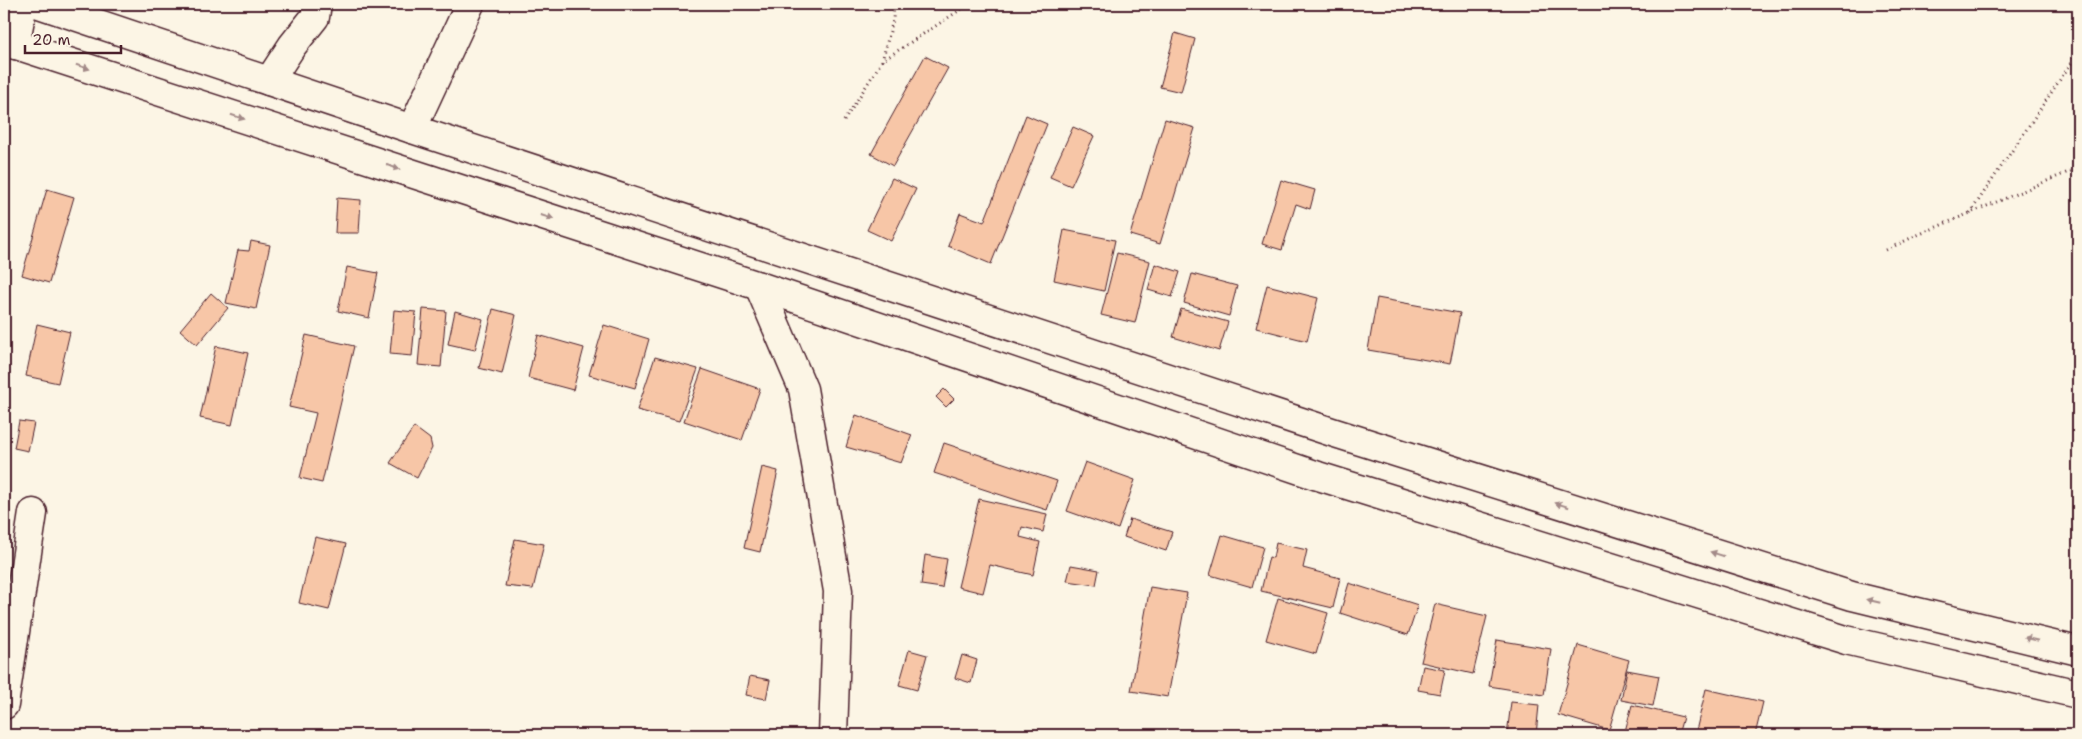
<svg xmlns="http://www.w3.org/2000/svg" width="2082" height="739" viewBox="0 0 2082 739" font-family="'Shantell Sans',sans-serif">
  <rect width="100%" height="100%" fill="#fcf5e5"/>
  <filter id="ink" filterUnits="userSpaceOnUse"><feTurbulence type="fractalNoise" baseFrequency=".02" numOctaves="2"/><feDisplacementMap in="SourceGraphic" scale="10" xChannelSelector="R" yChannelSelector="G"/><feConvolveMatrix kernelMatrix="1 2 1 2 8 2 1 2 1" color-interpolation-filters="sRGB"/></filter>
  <g filter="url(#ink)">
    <g fill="#f7c6a7" stroke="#4a1f2b">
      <polygon points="1175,33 1195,39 1181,92 1160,87"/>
      <polygon points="925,56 948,68 893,166 871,154"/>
      <polygon points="1026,115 1047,124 991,264 948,246 960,213 984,222"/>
      <polygon points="1165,119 1195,128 1160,244 1130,235"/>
      <polygon points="1073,127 1094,136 1071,186 1050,177"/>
      <polygon points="892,178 916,189 891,241 867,230"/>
      <polygon points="1281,180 1315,190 1310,209 1296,204 1282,250 1262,244"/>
      <polygon points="47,189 74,197 49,283 22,275"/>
      <polygon points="337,198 361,200 359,233 335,233"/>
      <polygon points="1064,230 1115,240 1104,291 1054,280"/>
      <polygon points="251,241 270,245 256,309 226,303 238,250 249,251"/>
      <polygon points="1117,253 1150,261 1135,323 1101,315"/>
      <polygon points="1155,264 1180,272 1172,297 1148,290"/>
      <polygon points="347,267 378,273 369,318 338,311"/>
      <polygon points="1192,274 1237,286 1229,316 1184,303"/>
      <polygon points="1267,285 1318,298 1307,341 1256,328"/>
      <polygon points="211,293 228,308 197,345 180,330"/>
      <polygon points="1377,298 1460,313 1450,364 1368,350"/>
      <polygon points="423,309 446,311 441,367 418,365"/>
      <polygon points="493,309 516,315 502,374 479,368"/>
      <polygon points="1181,309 1228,322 1219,351 1173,337"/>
      <polygon points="394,310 416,312 412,356 390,354"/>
      <polygon points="455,311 483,319 475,350 448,344"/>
      <polygon points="37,324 70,332 58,383 26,376"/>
      <polygon points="604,325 649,339 635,388 589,375"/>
      <polygon points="306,335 354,346 322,483 300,478 316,413 289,407"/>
      <polygon points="538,335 584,348 573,390 528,378"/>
      <polygon points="216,346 248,353 232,425 200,418"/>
      <polygon points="655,357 698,369 679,421 637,410"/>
      <polygon points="702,369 760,389 742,440 684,421"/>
      <polygon points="944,389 954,399 946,407 936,397"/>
      <polygon points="856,415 912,435 901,463 846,447"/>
      <polygon points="19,421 34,423 28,451 14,448"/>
      <polygon points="414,427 430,439 432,448 417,478 390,463"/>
      <polygon points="944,443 1057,481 1047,510 934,473"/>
      <polygon points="1085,462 1135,480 1118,529 1067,511"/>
      <polygon points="762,467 778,471 760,552 744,548"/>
      <polygon points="979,499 1047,514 1043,532 1022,527 1020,537 1040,542 1033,575 990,565 983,593 958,587"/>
      <polygon points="1130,519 1172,532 1166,551 1124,537"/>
      <polygon points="1222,535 1263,547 1252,587 1210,575"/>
      <polygon points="315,537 346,544 329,610 299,603"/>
      <polygon points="515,539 544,544 533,589 505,586"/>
      <polygon points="1276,543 1307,550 1303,568 1340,578 1333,608 1261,591 1269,557 1273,558"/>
      <polygon points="925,555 947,559 942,588 921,585"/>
      <polygon points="1071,565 1099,570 1096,585 1067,581"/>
      <polygon points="1349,583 1418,605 1408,635 1340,613"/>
      <polygon points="1150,587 1187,593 1168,697 1131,691"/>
      <polygon points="1278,598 1328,613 1316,654 1266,640"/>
      <polygon points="1435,604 1487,616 1473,674 1421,662"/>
      <polygon points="1497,640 1551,649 1544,695 1489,686"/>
      <polygon points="1578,645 1629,660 1609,730 1558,715"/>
      <polygon points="909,650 927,655 917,690 899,685"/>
      <polygon points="962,655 977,660 971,683 955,678"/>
      <polygon points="1423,666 1445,670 1440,694 1418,690"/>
      <polygon points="1627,670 1659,676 1653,706 1621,700"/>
      <polygon points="750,676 770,680 766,699 746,695"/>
      <polygon points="1706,689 1763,702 1755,735 1714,735 1696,731"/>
      <polygon points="1511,702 1539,705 1536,735 1507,735"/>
      <polygon points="1632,705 1683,717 1678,735 1624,735"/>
    </g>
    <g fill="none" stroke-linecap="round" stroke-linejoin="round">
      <defs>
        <g id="minor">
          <polyline points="269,81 292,46 315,17 317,4"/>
          <polyline points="412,129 470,4"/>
          <polyline points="759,286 803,389 838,591 833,735"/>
          <polyline points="4,705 33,513"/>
        </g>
        <g id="secondary">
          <polyline points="39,4 412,129 1335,433 1852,596 2078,651"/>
          <polyline points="4,41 759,286 1318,476 1846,640 2078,694"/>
          <polyline points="15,45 23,4"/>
        </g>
      </defs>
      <use href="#minor" stroke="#4a1f2b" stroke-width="31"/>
      <use href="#secondary" stroke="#4a1f2b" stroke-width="31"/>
      <g stroke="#4a1f2b" stroke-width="3" stroke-dasharray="1 4" stroke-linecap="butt">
        <polyline points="882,61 893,20 894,4"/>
        <polyline points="844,121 882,61 969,4"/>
        <polyline points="1970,213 2078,53"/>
        <polyline points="1886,250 1915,236 2078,168"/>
      </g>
      <use href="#minor" stroke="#fcf5e5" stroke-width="28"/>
      <use href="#secondary" stroke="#fcf5e5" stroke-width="28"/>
    </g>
    <defs><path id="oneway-solid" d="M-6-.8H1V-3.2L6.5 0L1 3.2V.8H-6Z" transform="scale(1.25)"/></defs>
    <g fill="#a38a88">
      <use href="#oneway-solid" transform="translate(83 67) rotate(18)"/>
      <use href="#oneway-solid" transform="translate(238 117) rotate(18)"/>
      <use href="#oneway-solid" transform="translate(393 167) rotate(18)"/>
      <use href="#oneway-solid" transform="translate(547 217) rotate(18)"/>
      <use href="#oneway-solid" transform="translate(1562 505) rotate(-163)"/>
      <use href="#oneway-solid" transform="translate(1717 554) rotate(-163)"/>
      <use href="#oneway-solid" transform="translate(1873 601) rotate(-167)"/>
      <use href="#oneway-solid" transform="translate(2031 639) rotate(-167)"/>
    </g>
  </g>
  <rect width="2082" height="739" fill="none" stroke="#fcf5e5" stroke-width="20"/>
  <rect x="10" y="10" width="2062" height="719" fill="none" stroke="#4a1f2b" stroke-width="2" filter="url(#ink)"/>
  <path d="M25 45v8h96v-8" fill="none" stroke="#4a1f2b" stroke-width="2.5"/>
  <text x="32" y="45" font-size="15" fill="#4a1f2b" stroke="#fcf5e5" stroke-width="4" paint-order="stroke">20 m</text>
</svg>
